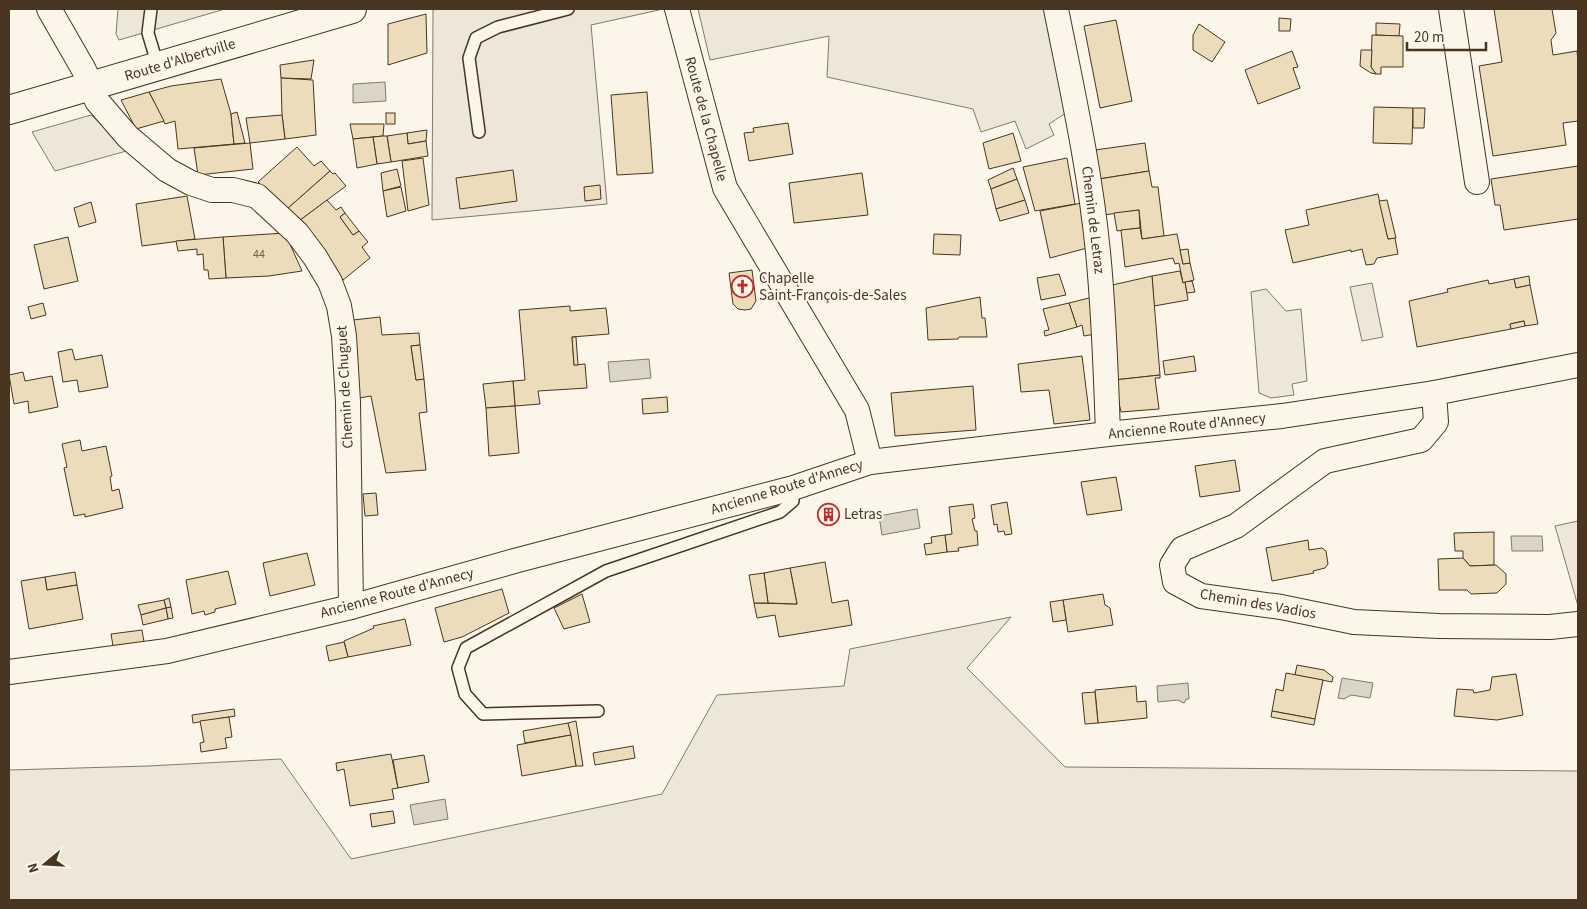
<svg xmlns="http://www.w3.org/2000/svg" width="1587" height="909" viewBox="0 0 1587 909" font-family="'Source Sans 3',sans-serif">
  <rect width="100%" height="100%" fill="#fbf6e9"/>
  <g fill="#ede6d9" stroke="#887966">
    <polygon points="438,9 658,9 659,10 591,25 607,204 432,220 433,10"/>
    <polygon points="698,9 1044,9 1066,113 1049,124 1054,135 1026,149 1015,121 981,132 973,109 827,77 829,36 710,60"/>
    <polygon points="1578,521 1578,606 1555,526"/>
    <polygon points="1011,617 967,668 1065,767 1578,771 1578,900 9,900 9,770 148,766 281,759 351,859 662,794 717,695 844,686 850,649"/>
  </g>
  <g fill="#ede7d9" stroke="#887966">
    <polygon points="118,9 225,9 119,40 116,34"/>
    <polygon points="91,115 130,150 55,171 32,132"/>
    <polygon points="1372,283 1383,337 1362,341 1350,287"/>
    <polygon points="1266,289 1286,311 1301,309 1307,381 1292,384 1294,395 1271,398 1259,393 1251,292"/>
  </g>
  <g fill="#dcd4c6" stroke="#887966">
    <polygon points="385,82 386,101 353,103 353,84"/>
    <polygon points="649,359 651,378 610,382 608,362"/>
    <polygon points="917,509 920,528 882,535 879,516"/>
    <polygon points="1511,536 1542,536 1543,551 1512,551"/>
    <polygon points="1342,678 1373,683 1370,698 1351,695 1344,699 1338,698"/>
    <polygon points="1188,683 1189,699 1186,699 1185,702 1183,703 1178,700 1158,702 1157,686"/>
    <polygon points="445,799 448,819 414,825 410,805"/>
  </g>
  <g fill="#ecdcbc" stroke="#4a3520">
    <polygon points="1494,9 1552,9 1556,33 1551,40 1553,55 1577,51 1578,62 1578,121 1563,123 1566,145 1493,156 1479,66 1502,62"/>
    <polygon points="426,14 427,53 388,65 388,24"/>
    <polygon points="1279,18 1291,19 1290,31 1279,31"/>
    <polygon points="1116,20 1132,101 1100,108 1084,26"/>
    <polygon points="1376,23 1400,24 1399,36 1376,35"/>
    <polygon points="1199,24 1225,42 1212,62 1193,50 1193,35"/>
    <polygon points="1372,35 1403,36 1403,67 1381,67 1381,74 1376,74 1371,67"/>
    <polygon points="1361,50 1372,50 1371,67 1376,74 1371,73 1360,66"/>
    <polygon points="1292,51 1298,67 1293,68 1300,88 1258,104 1245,70"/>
    <polygon points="314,60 311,79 281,78 280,65"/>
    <polygon points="281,78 313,80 316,135 285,139 282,115"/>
    <polygon points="221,79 231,114 234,144 178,149 175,121 165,124 149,92 171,86"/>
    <polygon points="149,92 164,121 136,129 121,100"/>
    <polygon points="647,92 653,173 617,175 611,95"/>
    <polygon points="1374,107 1413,108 1412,144 1373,143"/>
    <polygon points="1413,108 1425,108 1424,128 1413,128"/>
    <polygon points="237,112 238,116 245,143 234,144 231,114"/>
    <rect x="386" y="113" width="9" height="11"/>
    <polygon points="282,115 285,139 250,143 246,118"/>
    <polygon points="788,123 793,154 749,161 744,133 754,132 753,128"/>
    <polygon points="350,124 384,124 383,136 353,139"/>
    <polygon points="427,130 426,141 408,144 407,133"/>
    <polygon points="407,133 408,144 426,141 428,156 391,162 387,136"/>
    <polygon points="1013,133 1021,161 989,169 983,143"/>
    <polygon points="383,136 387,136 391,162 377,164 373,137"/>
    <polygon points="373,137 377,164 357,168 353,139"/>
    <polygon points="250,143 253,169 198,175 194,148"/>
    <polygon points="1145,143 1149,171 1099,179 1095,150"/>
    <polygon points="297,147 314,166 321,161 330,171 287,209 258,182"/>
    <polygon points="423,158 429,205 408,211 402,161"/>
    <polygon points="1067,158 1075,204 1035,211 1023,167"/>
    <polygon points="1578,166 1578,219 1504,230 1500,205 1495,205 1491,179"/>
    <polygon points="1013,168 1017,179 991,189 988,180"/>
    <polygon points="397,169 401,186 383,191 381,173"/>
    <polygon points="513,170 517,201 460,209 456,178"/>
    <polygon points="330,171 333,174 335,173 346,186 299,221 287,209"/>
    <polygon points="1149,171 1152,187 1158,187 1164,236 1142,239 1139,210 1104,215 1099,179"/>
    <polygon points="862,173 868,215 794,223 789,183"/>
    <polygon points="1017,179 1025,200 996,209 991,189"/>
    <polygon points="600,185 601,199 585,201 584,187"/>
    <polygon points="401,187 406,211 387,217 383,191"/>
    <polygon points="1378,194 1388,239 1395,238 1398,254 1377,258 1374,264 1366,265 1362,249 1351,252 1351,250 1293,263 1285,230 1309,225 1306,210"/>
    <polygon points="187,196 195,239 142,246 136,204"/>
    <polygon points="327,200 336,210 341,207 345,213 340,217 353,235 359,231 368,242 362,247 370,258 343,280 299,221"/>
    <polygon points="1025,200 1029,213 1000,221 996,209"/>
    <polygon points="1387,200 1396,238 1388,239 1379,201"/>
    <polygon points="91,202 96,222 79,227 74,208"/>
    <polygon points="1082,203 1087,248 1050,258 1040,211"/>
    <polygon points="1139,210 1140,228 1117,231 1114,213"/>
    <polygon points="345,213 359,231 353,235 340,217"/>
    <polygon points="1140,228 1142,239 1177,234 1183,264 1190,263 1194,280 1183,283 1179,263 1175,264 1173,258 1125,267 1121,230"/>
    <polygon points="285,233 302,271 269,276 226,278 223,237"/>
    <polygon points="934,234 961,235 960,255 933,254"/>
    <polygon points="68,237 78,281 44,289 34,245"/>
    <polygon points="223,237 226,278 209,279 208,270 204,270 203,254 197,255 197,249 178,251 176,241"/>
    <polygon points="1188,249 1190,263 1183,264 1180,250"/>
    <polygon points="752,270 756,301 751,309 745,310 738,309 733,304 729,273"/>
    <polygon points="1180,271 1183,283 1185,282 1188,300 1154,306 1152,276"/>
    <polygon points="1059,274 1066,295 1041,300 1037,278"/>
    <polygon points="1152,276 1160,375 1114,380 1108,286"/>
    <polygon points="1529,276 1530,285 1516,288 1514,279"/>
    <polygon points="1514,279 1516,288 1530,285 1538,324 1525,326 1524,321 1510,324 1511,329 1417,347 1409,301 1448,292 1447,289 1488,280 1489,284"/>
    <polygon points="1192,281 1195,292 1187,293 1185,282"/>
    <polygon points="980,297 982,318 985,318 987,337 959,337 958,339 928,340 926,308"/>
    <polygon points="1093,297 1101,333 1084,336 1082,325 1077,327 1069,303"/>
    <polygon points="43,303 46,315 31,319 28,307"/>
    <polygon points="1069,303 1077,327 1045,336 1044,331 1049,330 1043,309"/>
    <polygon points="570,306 570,311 606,308 609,334 572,337 574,365 585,364 587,388 538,391 540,404 515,406 513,381 525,380 519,310"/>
    <polygon points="380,317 382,335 419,333 420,345 411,346 416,380 424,379 427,412 419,413 426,470 386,473 371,396 359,398 353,320"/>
    <polygon points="1524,321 1525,326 1511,329 1510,324"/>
    <polygon points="572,337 576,337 578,365 574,365"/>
    <polygon points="420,345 424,379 416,380 411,346"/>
    <polygon points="72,349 75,360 102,355 108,387 79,392 77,380 63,382 58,352"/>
    <polygon points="1082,356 1090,420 1054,424 1049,390 1021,392 1018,364"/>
    <polygon points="1194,356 1196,371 1165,375 1163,361"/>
    <polygon points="23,372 25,381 52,376 58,407 29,413 28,401 14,404 9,375"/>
    <polygon points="1160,375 1160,378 1155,378 1159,409 1121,412 1114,380"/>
    <polygon points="513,381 515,406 486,408 483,384"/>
    <polygon points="973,386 976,430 895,436 891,393"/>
    <polygon points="667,397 668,412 643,414 642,399"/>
    <polygon points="515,406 519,453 489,456 486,408"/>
    <polygon points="80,440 82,451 106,446 112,476 110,477 112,491 119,489 123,508 85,517 85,514 74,516 64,468 67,467 62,444"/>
    <polygon points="1235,460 1240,491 1200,497 1195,466"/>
    <polygon points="1116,477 1122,510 1087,515 1081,482"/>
    <polygon points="376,493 378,515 365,516 363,494"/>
    <polygon points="1007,502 1012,534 1005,535 1004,531 998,532 997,524 994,525 991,505"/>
    <polygon points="973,504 975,518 972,519 975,531 977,531 978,545 958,548 959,551 947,552 945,535 952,534 949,507"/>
    <polygon points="833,506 835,520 823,522 820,509"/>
    <polygon points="1494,532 1494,565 1470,566 1463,558 1463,551 1455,551 1454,533"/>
    <polygon points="945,535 947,552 926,555 924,544 932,543 931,537"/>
    <polygon points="1308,540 1309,550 1322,548 1326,551 1328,564 1325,568 1313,571 1314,573 1272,581 1266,548"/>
    <polygon points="307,553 315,585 270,596 263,563"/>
    <polygon points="1463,558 1470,566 1496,565 1506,574 1506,584 1497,593 1471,594 1467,590 1439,590 1438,559"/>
    <polygon points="825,562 832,603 848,600 852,625 779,637 775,615 757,618 754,603 797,604 790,568"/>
    <polygon points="790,568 797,604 768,603 764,573"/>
    <polygon points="228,571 236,604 215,609 215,612 205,615 204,611 192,614 186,580"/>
    <polygon points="75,572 77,585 47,590 45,577"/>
    <polygon points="764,573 768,603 754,603 749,575"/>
    <polygon points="45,577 47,590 77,585 83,619 29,629 21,581"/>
    <polygon points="502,589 509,613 462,637 444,642 435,608"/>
    <polygon points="582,594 590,622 564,629 554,608"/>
    <polygon points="1103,594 1105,605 1110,608 1113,625 1068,632 1063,600"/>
    <polygon points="169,598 171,607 166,608 164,600"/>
    <polygon points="164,600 166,608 141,615 138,605"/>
    <polygon points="1063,600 1066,620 1053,622 1050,602"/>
    <polygon points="171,607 173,618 168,619 166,608"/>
    <polygon points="166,608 168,619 143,625 141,615"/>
    <polygon points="405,619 411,645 348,657 344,641 374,628 373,626"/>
    <polygon points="142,630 144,642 113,646 111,634"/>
    <polygon points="344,642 348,657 329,661 326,646"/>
    <polygon points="1297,665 1324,670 1333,677 1332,682 1295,675"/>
    <polygon points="1286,673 1323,680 1315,719 1272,711 1276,689 1283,691"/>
    <polygon points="1516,674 1523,715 1497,720 1454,716 1457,689 1473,690 1474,693 1490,690 1492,677"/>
    <polygon points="1136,686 1137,702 1146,701 1147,718 1098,723 1095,690"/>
    <polygon points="1095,692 1098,723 1085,724 1082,693"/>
    <polygon points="234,709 235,716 193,723 192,715"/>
    <polygon points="1272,711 1315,719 1314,725 1271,717"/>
    <polygon points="229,717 232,737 225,738 227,748 201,752 200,743 204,742 200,721"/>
    <polygon points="576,721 583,766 576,766 568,723"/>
    <polygon points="568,723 571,735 525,743 523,731"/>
    <polygon points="571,735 576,766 522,776 517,745"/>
    <polygon points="633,746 635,758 595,765 593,753"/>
    <polygon points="391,754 398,788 392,789 394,799 350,806 344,769 337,771 336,763"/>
    <polygon points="424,755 429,782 398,788 393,760"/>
    <polygon points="393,811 395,823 372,827 370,814"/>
  </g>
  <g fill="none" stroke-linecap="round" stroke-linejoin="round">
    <defs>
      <g id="lane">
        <polyline points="151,9 148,33 158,66"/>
        <polyline points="479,132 469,58 476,38 498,27 568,9"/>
        <polyline points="598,711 483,714 465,694 458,668 466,648 606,571 780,512 793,501 793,488"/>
      </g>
      <g id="street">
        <polyline points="49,9 84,70 97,101 128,137 167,170 191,183 212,190 233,190 257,196 297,233 315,257 330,282 339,306 344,336 348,402 351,607"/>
        <polyline points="677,9 725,188 857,410 870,462"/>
        <path d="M1056,9C1072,89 1090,170 1098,252C1104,312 1106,373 1108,434"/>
        <polyline points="1451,9 1477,182"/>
        <polyline points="1434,393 1436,422 1421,440 1325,461 1236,526 1182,549 1172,565 1175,582 1201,596 1281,607 1354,622 1439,626 1550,627 1578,624"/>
        <polyline points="9,672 167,651 351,607 518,560 793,488 870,462 1108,434 1282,416 1434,393 1578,365"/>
      </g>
      <polyline id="primary" points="9,110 352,9"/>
    </defs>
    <use href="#lane" stroke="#4a3520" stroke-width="14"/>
    <use href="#street" stroke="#4a3520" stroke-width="26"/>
    <use href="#primary" stroke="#4a3520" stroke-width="30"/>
    <use href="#lane" stroke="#fbf6e9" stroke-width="11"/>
    <use href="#street" stroke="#fbf6e9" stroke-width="24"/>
    <use href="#primary" stroke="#fbf6e9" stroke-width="28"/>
  </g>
  <defs>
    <symbol id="church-ring" viewBox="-11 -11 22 22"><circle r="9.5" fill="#fbf6e9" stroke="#c62828" stroke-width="1.5"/><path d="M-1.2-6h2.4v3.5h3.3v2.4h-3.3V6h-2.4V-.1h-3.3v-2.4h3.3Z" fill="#c62828"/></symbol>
    <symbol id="building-ring" viewBox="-11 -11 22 22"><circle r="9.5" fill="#fbf6e9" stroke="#c62828" stroke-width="1.5"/><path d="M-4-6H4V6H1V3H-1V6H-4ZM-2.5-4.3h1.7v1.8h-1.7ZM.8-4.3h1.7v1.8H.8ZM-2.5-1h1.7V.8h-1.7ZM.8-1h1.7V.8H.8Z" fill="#c62828"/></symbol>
  </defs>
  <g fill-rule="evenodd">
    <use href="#church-ring" x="730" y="274" width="25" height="25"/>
    <use href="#building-ring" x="816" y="502" width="25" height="25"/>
  </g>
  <g text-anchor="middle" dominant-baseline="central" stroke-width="4" stroke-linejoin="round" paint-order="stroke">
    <g font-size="12" fill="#725f47">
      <text x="259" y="254">44</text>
    </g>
    <g font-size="15" fill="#4a3520" stroke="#fbf6e9">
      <text transform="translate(180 60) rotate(-17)">Route d'Albertville</text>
      <text transform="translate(706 119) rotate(75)">Route de la Chapelle</text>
      <text transform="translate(1093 220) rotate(83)">Chemin de Letraz</text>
      <text transform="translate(345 387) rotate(-93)">Chemin de Chuguet</text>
      <text transform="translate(1187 426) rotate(-6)">Ancienne Route d'Annecy</text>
      <text transform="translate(787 487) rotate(-17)">Ancienne Route d'Annecy</text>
      <text transform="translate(397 593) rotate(-15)">Ancienne Route d'Annecy</text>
      <text transform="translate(1258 604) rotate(10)">Chemin des Vadios</text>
    </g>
    <g font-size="15" fill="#4a3520" stroke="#fbf6e9" text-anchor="start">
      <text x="759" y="278">Chapelle<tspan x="759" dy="17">Saint-François-de-Sales</tspan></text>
      <text x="844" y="514">Letras</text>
    </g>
  </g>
  <rect width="1587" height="909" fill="none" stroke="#4a3520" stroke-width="20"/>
  <g transform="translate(45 864) rotate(252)" stroke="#fbf6e9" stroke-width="4" paint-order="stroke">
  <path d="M0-4L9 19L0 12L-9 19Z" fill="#4a3520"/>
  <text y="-8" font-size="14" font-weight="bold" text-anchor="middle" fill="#4a3520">N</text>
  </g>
  <path d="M1407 42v8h79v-8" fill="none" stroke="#4a3520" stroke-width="2.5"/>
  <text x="1414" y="42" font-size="15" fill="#4a3520" stroke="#fbf6e9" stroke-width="4" paint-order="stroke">20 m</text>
</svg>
